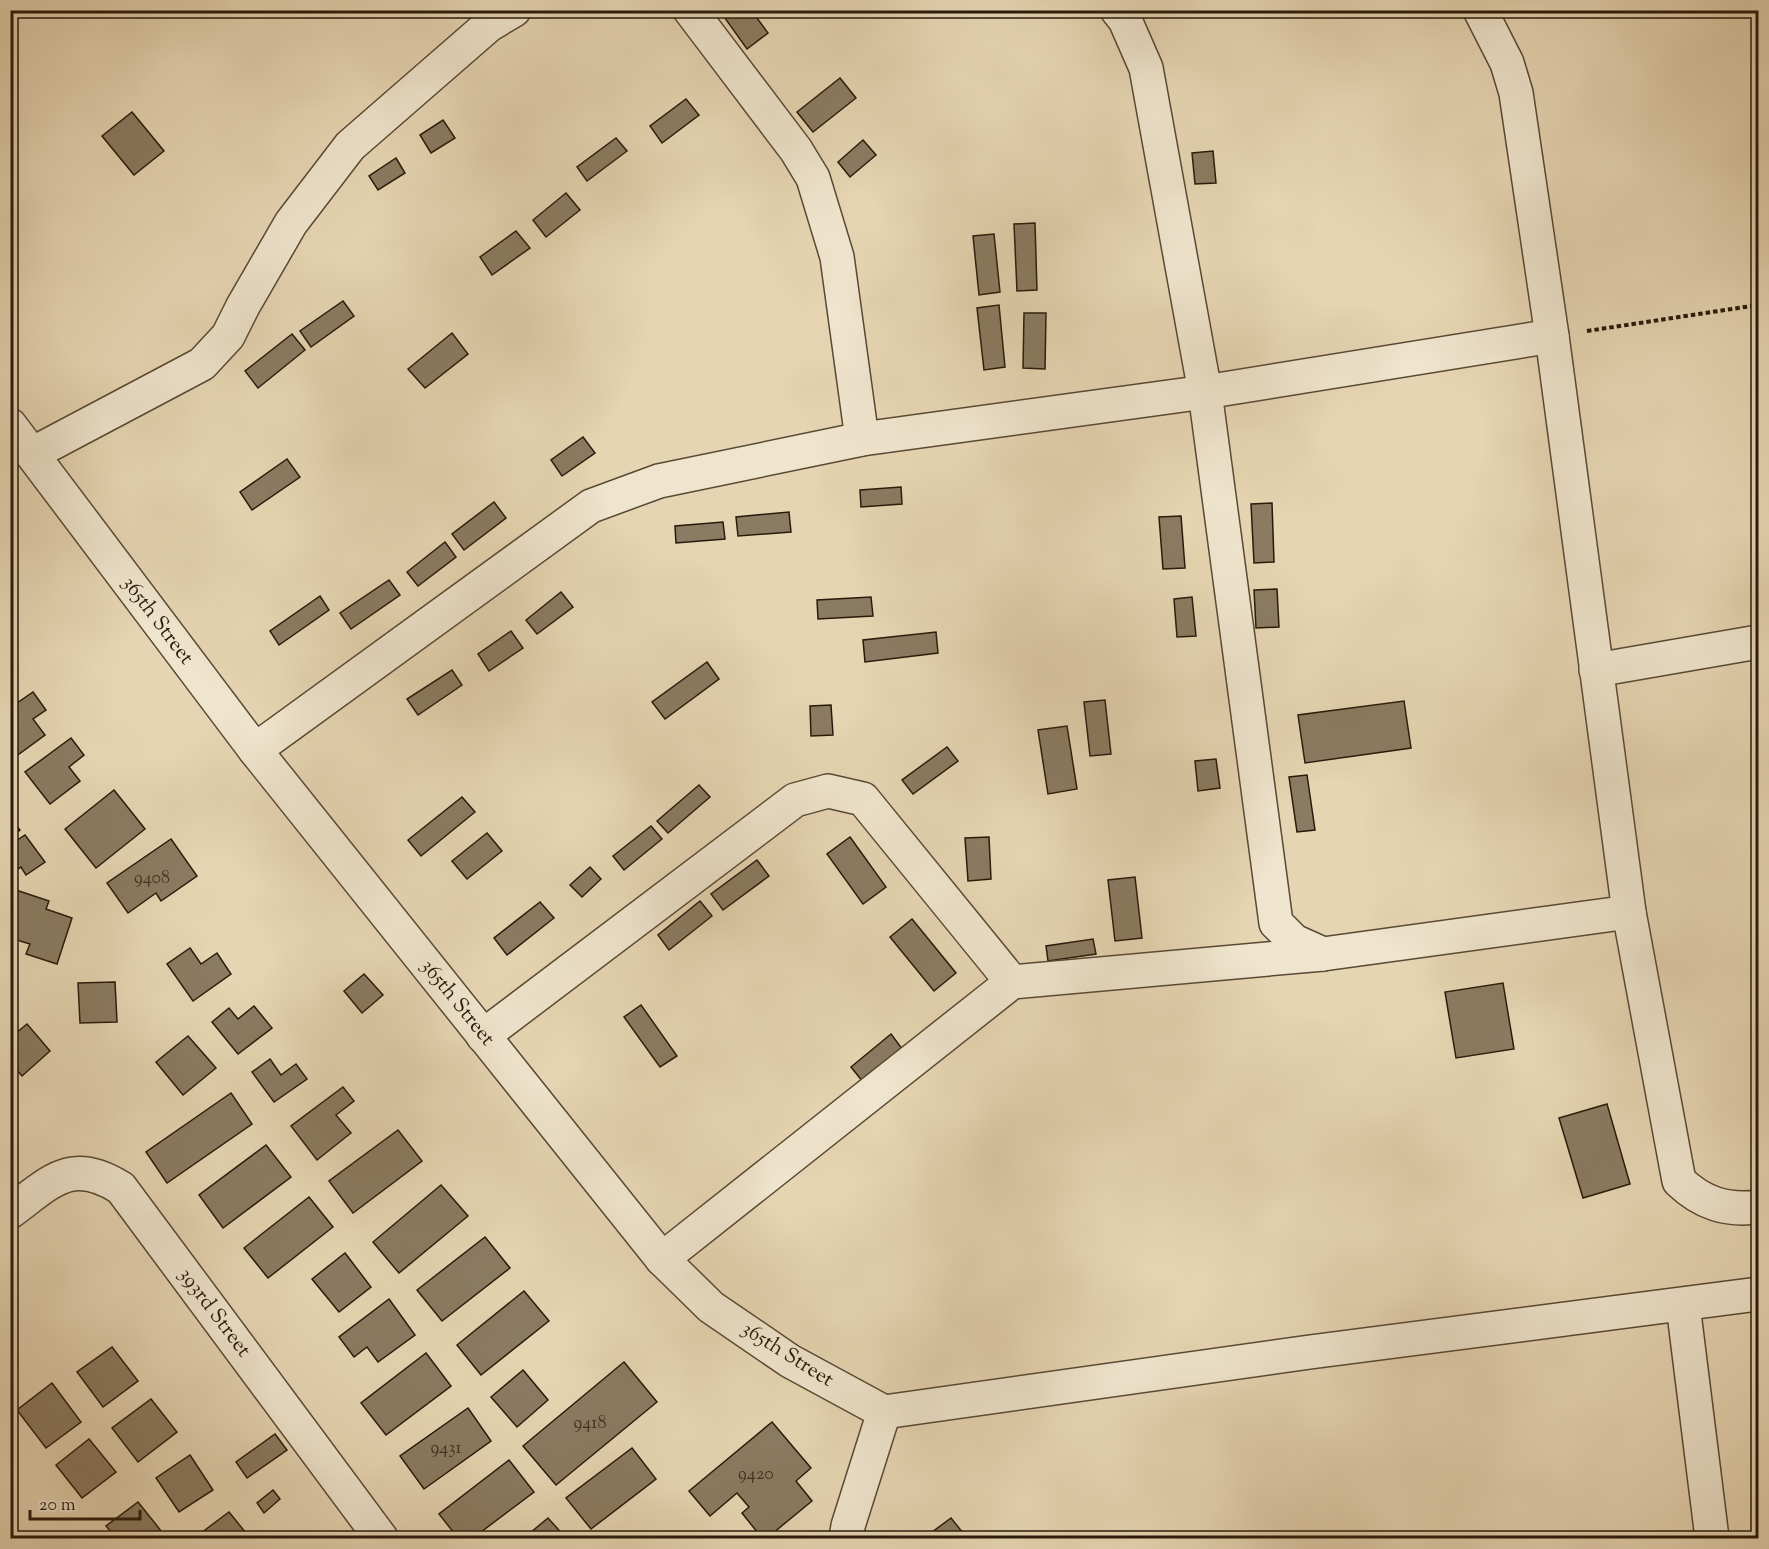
<svg xmlns="http://www.w3.org/2000/svg" width="1769" height="1549" viewBox="0 0 1769 1549" font-family="'Sorts Mill Goudy',serif">
  <rect width="100%" height="100%" fill="#e6d5b2"/>
  <filter id="stains"><feTurbulence type="fractalNoise" baseFrequency=".00333" numOctaves="4"/><feColorMatrix values="0 0 0 0 .2 0 0 0 0 .09 0 0 0 0 .02 0 0 0 .5 -.17"/></filter>
  <radialGradient id="worn" r=".72"><stop offset=".6" stop-color="#630" stop-opacity="0"/><stop offset="1" stop-color="#630" stop-opacity=".3"/></radialGradient>
  <g fill="#8b7b62" stroke="#291a0b" stroke-width="1.5">
    <polygon points="727,10 751,10 768,33 747,49 722,14"/>
    <polygon points="840,78 856,98 813,132 797,112"/>
    <polygon points="686,99 699,115 662,143 650,126"/>
    <polygon points="132,112 164,151 134,175 102,136"/>
    <polygon points="443,120 455,138 431,153 420,135"/>
    <polygon points="616,138 627,151 587,181 577,167"/>
    <polygon points="863,140 876,155 850,177 838,162"/>
    <polygon points="1213,151 1216,183 1195,184 1192,153"/>
    <polygon points="396,158 405,173 378,190 369,176"/>
    <polygon points="566,193 580,210 546,237 533,220"/>
    <polygon points="1035,223 1037,290 1017,291 1014,224"/>
    <polygon points="516,231 530,248 492,275 480,257"/>
    <polygon points="994,234 1000,292 979,295 973,236"/>
    <polygon points="343,301 354,316 311,347 300,331"/>
    <polygon points="999,305 1005,367 984,370 977,308"/>
    <polygon points="1024,313 1046,313 1045,369 1023,368"/>
    <polygon points="452,333 468,354 425,388 408,369"/>
    <polygon points="292,334 305,350 258,388 245,371"/>
    <polygon points="583,437 595,453 562,476 551,460"/>
    <polygon points="287,459 300,477 252,510 240,492"/>
    <polygon points="901,487 902,504 861,507 860,490"/>
    <polygon points="494,502 506,518 464,550 452,534"/>
    <polygon points="1272,503 1274,562 1254,563 1251,504"/>
    <polygon points="789,512 791,532 738,536 736,517"/>
    <polygon points="1181,516 1185,568 1163,569 1159,517"/>
    <polygon points="723,522 725,539 676,543 675,526"/>
    <polygon points="445,542 456,557 418,586 407,572"/>
    <polygon points="389,580 400,595 351,629 340,613"/>
    <polygon points="1277,589 1279,627 1256,628 1254,590"/>
    <polygon points="561,592 573,607 537,634 526,620"/>
    <polygon points="320,596 329,610 279,645 270,631"/>
    <polygon points="871,597 873,616 818,619 817,600"/>
    <polygon points="1192,597 1196,636 1177,637 1174,599"/>
    <polygon points="511,631 523,648 489,671 478,654"/>
    <polygon points="936,632 938,653 865,662 863,640"/>
    <polygon points="707,662 719,679 665,719 652,702"/>
    <polygon points="452,670 462,685 418,715 407,699"/>
    <polygon points="33,692 46,710 33,719 45,735 15,757 10,751 10,708"/>
    <polygon points="1105,700 1111,754 1090,756 1084,702"/>
    <polygon points="1404,701 1411,748 1305,763 1298,715"/>
    <polygon points="831,705 833,735 811,736 810,706"/>
    <polygon points="1067,726 1077,789 1048,794 1038,730"/>
    <polygon points="71,738 84,755 69,767 80,781 50,804 25,772"/>
    <polygon points="947,747 958,761 913,794 902,780"/>
    <polygon points="1216,759 1220,788 1198,791 1195,761"/>
    <polygon points="1307,775 1315,830 1297,832 1289,777"/>
    <polygon points="699,785 710,797 668,833 657,821"/>
    <polygon points="114,790 145,829 96,868 65,829"/>
    <polygon points="462,797 475,812 421,856 408,840"/>
    <polygon points="10,817 20,830 10,837"/>
    <polygon points="651,826 662,839 624,870 613,856"/>
    <polygon points="487,833 502,851 467,879 452,861"/>
    <polygon points="25,835 45,862 26,875 21,867 10,874 10,845"/>
    <polygon points="850,837 886,887 863,904 827,854"/>
    <polygon points="989,837 991,879 968,881 965,838"/>
    <polygon points="171,839 197,876 161,901 156,893 128,913 107,883"/>
    <polygon points="757,860 769,876 723,910 711,894"/>
    <polygon points="590,867 601,879 582,897 570,885"/>
    <polygon points="1135,877 1142,938 1115,941 1108,880"/>
    <polygon points="10,888 49,901 46,909 72,918 57,964 26,954 30,944 10,938"/>
    <polygon points="700,901 712,916 669,950 658,935"/>
    <polygon points="540,902 554,918 507,955 494,938"/>
    <polygon points="912,919 956,973 934,991 890,937"/>
    <polygon points="1093,939 1096,954 1048,961 1046,946"/>
    <polygon points="190,948 201,964 217,953 231,974 193,1001 167,964"/>
    <polygon points="364,974 383,995 362,1013 344,991"/>
    <polygon points="115,982 117,1022 80,1023 78,983"/>
    <polygon points="1503,983 1514,1049 1456,1058 1445,992"/>
    <polygon points="641,1005 677,1056 660,1067 624,1017"/>
    <polygon points="254,1006 272,1028 238,1054 212,1022 229,1008 238,1019"/>
    <polygon points="27,1024 50,1051 22,1076 10,1062 10,1038"/>
    <polygon points="891,1034 903,1050 863,1082 851,1067"/>
    <polygon points="188,1036 216,1068 183,1095 156,1062"/>
    <polygon points="270,1059 281,1075 296,1064 307,1079 274,1102 252,1072"/>
    <polygon points="343,1087 354,1101 336,1115 351,1133 317,1160 291,1126"/>
    <polygon points="231,1093 252,1124 167,1183 146,1152"/>
    <polygon points="1607,1104 1630,1184 1583,1198 1559,1118"/>
    <polygon points="398,1130 422,1161 353,1213 329,1181"/>
    <polygon points="266,1145 291,1177 223,1228 199,1195"/>
    <polygon points="441,1185 468,1216 399,1273 373,1242"/>
    <polygon points="309,1197 333,1227 268,1278 244,1248"/>
    <polygon points="485,1237 510,1268 442,1321 417,1290"/>
    <polygon points="345,1253 371,1287 339,1312 312,1279"/>
    <polygon points="524,1291 549,1321 481,1375 457,1345"/>
    <polygon points="389,1299 415,1335 378,1362 367,1347 354,1357 339,1337"/>
    <polygon points="112,1347 138,1381 103,1407 77,1372"/>
    <polygon points="426,1353 451,1386 386,1435 361,1403"/>
    <polygon points="624,1362 657,1402 556,1485 523,1446"/>
    <polygon points="523,1370 548,1400 517,1427 491,1397"/>
    <polygon points="52,1383 81,1422 46,1448 17,1410"/>
    <polygon points="151,1399 177,1432 138,1462 112,1428"/>
    <polygon points="468,1408 491,1441 424,1489 400,1456"/>
    <polygon points="772,1422 811,1468 796,1481 812,1501 767,1538 762,1538 742,1513 749,1507 737,1493 710,1516 689,1491"/>
    <polygon points="275,1434 287,1450 247,1478 236,1462"/>
    <polygon points="89,1439 116,1472 82,1498 56,1465"/>
    <polygon points="632,1448 656,1479 591,1529 566,1498"/>
    <polygon points="190,1455 213,1490 179,1512 156,1478"/>
    <polygon points="509,1460 534,1492 473,1538 458,1538 439,1514"/>
    <polygon points="273,1490 280,1499 264,1513 257,1503"/>
    <polygon points="138,1502 162,1532 154,1538 116,1538 106,1526"/>
    <polygon points="229,1512 250,1538 199,1538 197,1536"/>
    <polygon points="548,1518 566,1538 524,1538"/>
    <polygon points="951,1518 967,1538 924,1538"/>
  </g>
  <g fill="none" stroke-linecap="round" stroke-linejoin="round">
    <defs>
      <g id="minor">
        <polyline points="690,10 796,150 813,178 837,257 862,439"/>
        <polyline points="1117,10 1125,20 1146,68 1205,392 1276,923 1294,941 1323,954"/>
        <path d="M1480,10L1507,63L1516,93L1552,336L1629,912L1679,1181C1702,1203 1726,1211 1758,1207"/>
        <polyline points="10,425 255,750 662,1259 711,1307 790,1361 884,1412 848,1526 846,1538"/>
        <polyline points="32,454 202,364 228,336 243,306 291,223 350,146 489,25 514,10"/>
        <polyline points="1596,670 1758,642"/>
        <polyline points="255,750 591,506 659,481 862,439 1205,392 1552,336"/>
        <polyline points="483,1036 795,800 828,791 863,799 1012,982"/>
        <path d="M10,1212C51,1182 71,1156 121,1188L381,1538"/>
        <polyline points="662,1259 1012,982 1323,954 1629,912"/>
        <polyline points="1683,1305 1712,1538"/>
        <polyline points="884,1412 1310,1352 1758,1294"/>
      </g>
    </defs>
    <use href="#minor" stroke="#584935" stroke-width="36"/>
    <polyline stroke="#291a0b" stroke-width="4" stroke-dasharray="4.5 3" stroke-linecap="butt" points="1587,331 1758,305"/>
    <use href="#minor" stroke="#efe4cd" stroke-width="33"/>
  </g>
  <g text-anchor="middle" dominant-baseline="central" stroke-width="5" stroke-linejoin="round" paint-order="stroke">
    <g font-size="18" fill="#423221">
      <text x="152" y="879">9408</text>
      <text x="590" y="1424">9418</text>
      <text x="446" y="1449">9431</text>
      <text x="756" y="1475">9420</text>
    </g>
    <g font-size="21" fill="#291a0b" stroke="#efe4cd">
      <text transform="translate(157 621) rotate(53)">365th Street</text>
      <text transform="translate(457 1003) rotate(51)">365th Street</text>
      <text transform="translate(214 1313) rotate(53)">393rd Street</text>
      <text transform="translate(787 1355) rotate(32)">365th Street</text>
    </g>
  </g>
  <rect width="1769" height="1549" fill="none" stroke="#e6d5b2" stroke-width="36"/>
  <rect x="12" y="12" width="1745" height="1525" fill="none" stroke="#291a0b" stroke-width="3"/>
  <rect x="18" y="18" width="1733" height="1513" fill="none" stroke="#291a0b" stroke-width="1.5"/>
  <path d="M30 1510v9h110v-9" fill="none" stroke="#291a0b" stroke-width="3"/>
  <text x="39" y="1510" font-size="18" fill="#291a0b" stroke="#efe4cd" stroke-width="4.5" paint-order="stroke">20 m</text>
  <rect width="100%" height="100%" filter="url(#stains)"/>
  <rect width="100%" height="100%" fill="url(#worn)"/>
</svg>
